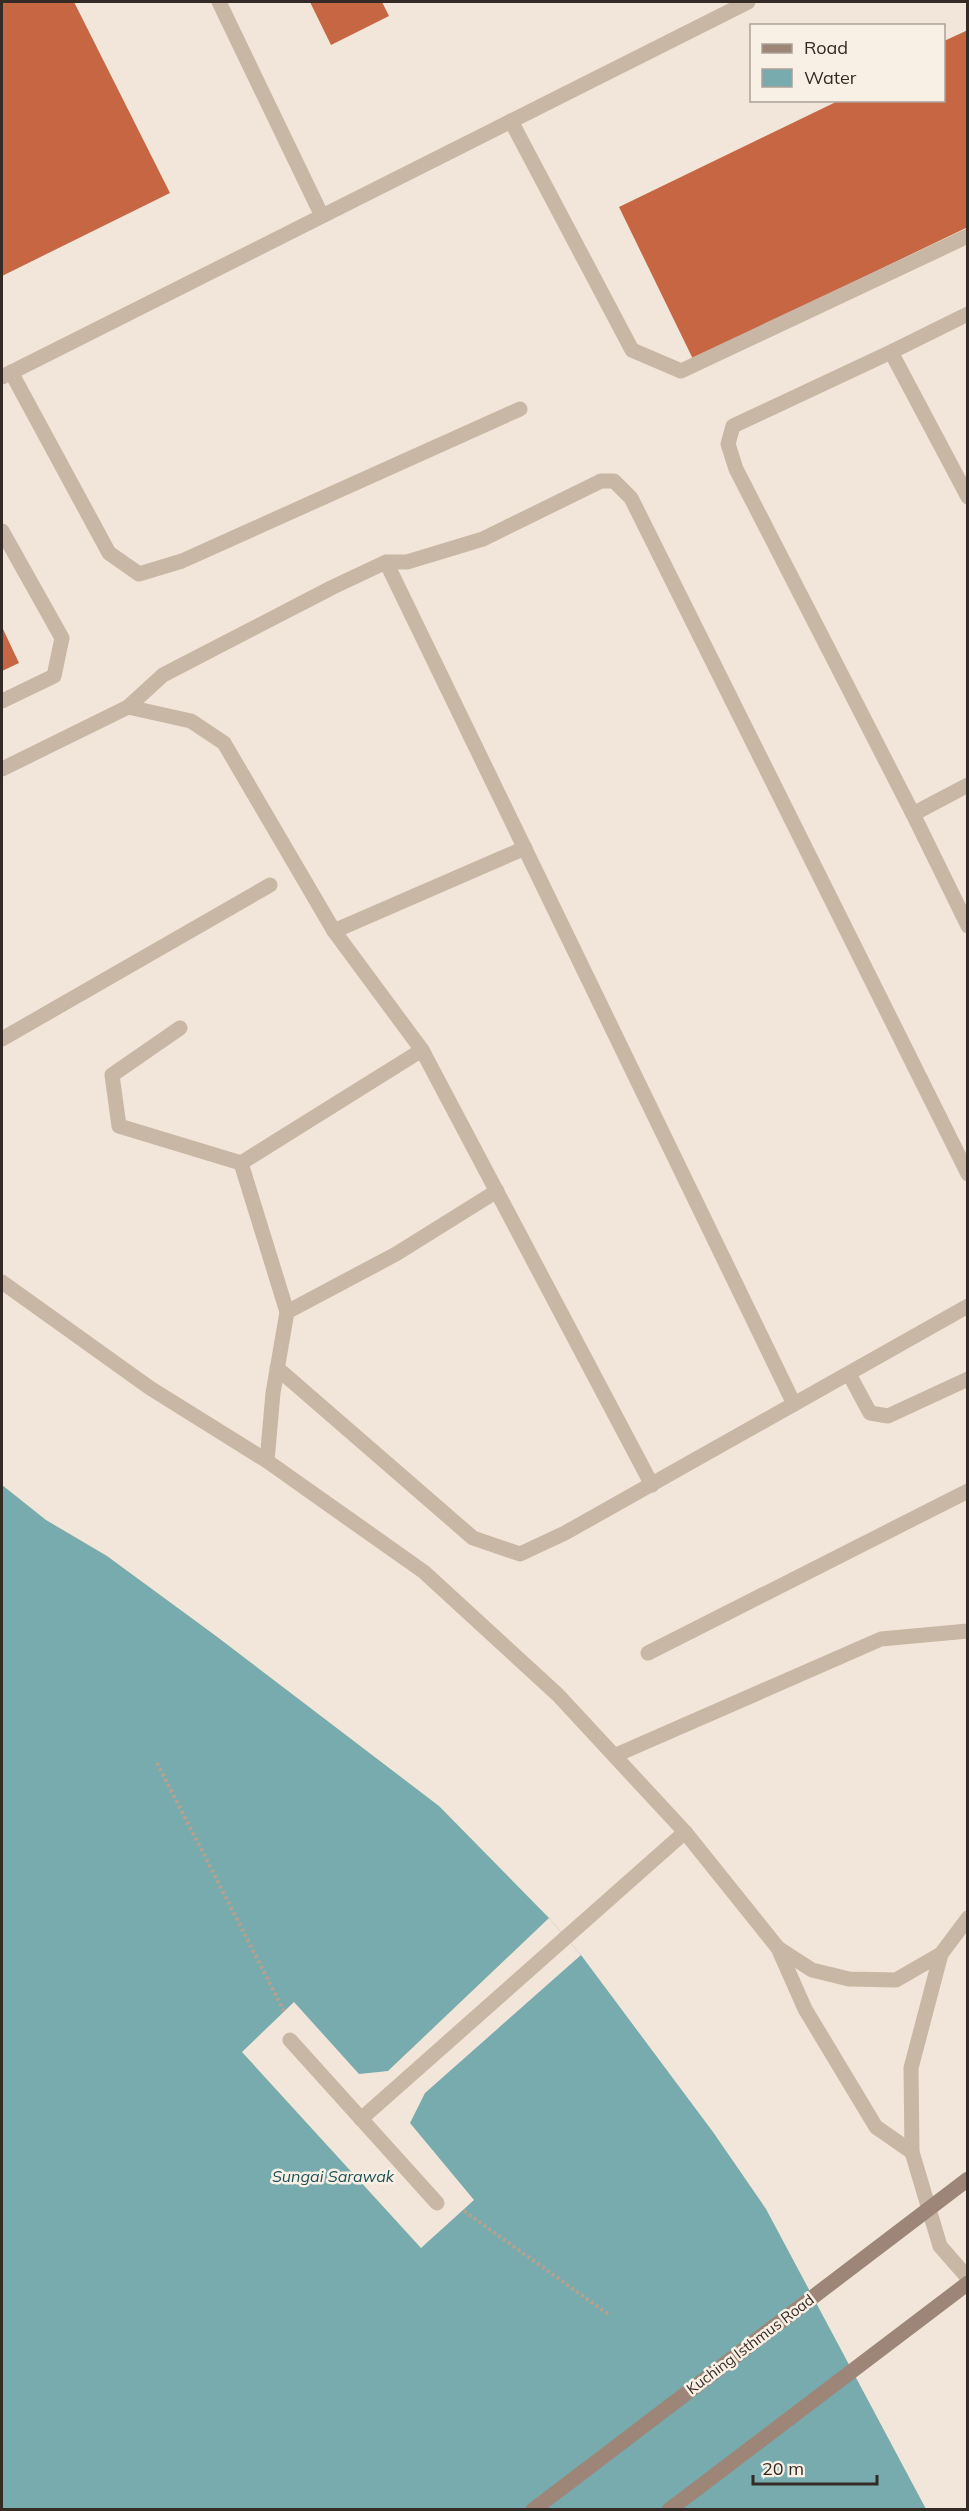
<svg xmlns="http://www.w3.org/2000/svg" width="969" height="2511" viewBox="0 0 969 2511" font-family="Mulish,sans-serif">
  <rect width="100%" height="100%" fill="#f1e6d9"/>
  <polygon fill="#78abae" points="2,1485 46,1520 107,1556 216,1636 439,1806 549,1918 581,1955 713,2132 766,2209 926,2509 2,2509"/>
  <polygon fill="#f1e6d9" points="549,1918 581,1955 425,2093 410,2123 474,2200 421,2248 242,2052 294,2002 359,2074 388,2071"/>
  <g fill="#c66642">
    <polygon points="2,2 74,2 170,193 2,276"/>
    <polygon points="310,2 382,2 389,16 331,45"/>
    <polygon points="968,30 968,227 693,359 619,207 840,100 944,100 944,41"/>
    <polygon points="2,627 19,663 2,671"/>
  </g>
  <g fill="none" stroke-linecap="round" stroke-linejoin="round">
    <g stroke="#b5a18f" stroke-width="4" stroke-dasharray="3 3" stroke-linecap="butt">
      <polyline points="157,1763 284,2011"/>
      <polyline points="464,2211 608,2314"/>
    </g>
    <g stroke="#c9b7a5" stroke-width="15">
      <polyline points="219,2 322,216"/>
      <polyline points="511,121 632,350 681,371 968,236"/>
      <polyline points="891,352 968,314"/>
      <polyline points="11,372 109,553 139,574 182,561 520,409"/>
      <polyline points="2,377 748,2"/>
      <polyline points="968,497 891,352 733,426 728,444 736,469 913,814 968,785"/>
      <polyline points="2,531 62,638 54,676 2,701"/>
      <polyline points="386,562 794,1404"/>
      <polyline points="128,707 191,721 224,743 334,931"/>
      <polyline points="2,769 128,707 163,675 333,587 386,562 407,562 483,539 601,481 614,481 631,498 968,1174"/>
      <polyline points="913,814 968,926"/>
      <polyline points="525,848 334,931 422,1050 652,1485"/>
      <polyline points="180,1028 112,1075 119,1126 241,1163 422,1050"/>
      <polyline points="2,1039 270,885"/>
      <polyline points="241,1163 287,1312"/>
      <polyline points="2,1282 150,1388 267,1461 424,1572 558,1695 685,1832 778,1948 805,2009 876,2127 912,2152"/>
      <polyline points="277,1368 473,1538 520,1554 565,1533 968,1306"/>
      <polyline points="849,1374 870,1413 888,1416 968,1379"/>
      <polyline points="267,1461 273,1393 287,1312 396,1254 497,1191"/>
      <polyline points="648,1653 968,1491"/>
      <polyline points="616,1755 881,1639 968,1631"/>
      <polyline points="778,1948 812,1970 849,1979 896,1980 941,1954"/>
      <polyline points="290,2040 437,2203"/>
      <polyline points="361,2119 685,1832"/>
    </g>
    <polyline stroke="#c9b7a5" stroke-width="15" points="968,1918 941,1954 911,2068 912,2152 940,2246 968,2278"/>
    <polyline stroke="#9d8577" stroke-width="15" points="669,2510 968,2283"/>
    <polyline stroke="#9d8577" stroke-width="15" points="533,2510 968,2179"/>
  </g>
  <g text-anchor="middle" dominant-baseline="central" stroke-width="5" stroke-linejoin="round" paint-order="stroke">
    <g font-size="15" fill="#352b26" stroke="#f9f0e5">
      <text transform="translate(750 2344) rotate(-37)">Kuching Isthmus Road</text>
    </g>
    <g font-size="16" font-style="italic" fill="#1c5156" stroke="#f9f0e5">
      <text x="333" y="2176">Sungai Sarawak</text>
    </g>
  </g>
  <rect width="969" height="2511" fill="none" stroke="#352b26" stroke-width="6"/>
  <rect x="750" y="24" width="195" height="78" fill="#f9f0e5" stroke="#aba199" stroke-width="1.5"/>
  <rect x="762" y="44" width="30" height="9" fill="#9d8577" stroke="#aba199" stroke-width="1.5"/>
  <text x="804" y="54" font-size="18" fill="#352b26">Road</text>
  <rect x="762" y="69" width="30" height="18" fill="#78abae" stroke="#aba199" stroke-width="1.5"/>
  <text x="804" y="84" font-size="18" fill="#352b26">Water</text>
  <path d="M753 2475v9h124v-9" fill="none" stroke="#352b26" stroke-width="3"/>
  <text x="762" y="2475" font-size="18" fill="#352b26" stroke="#f9f0e5" stroke-width="4.5" paint-order="stroke">20 m</text>
</svg>
